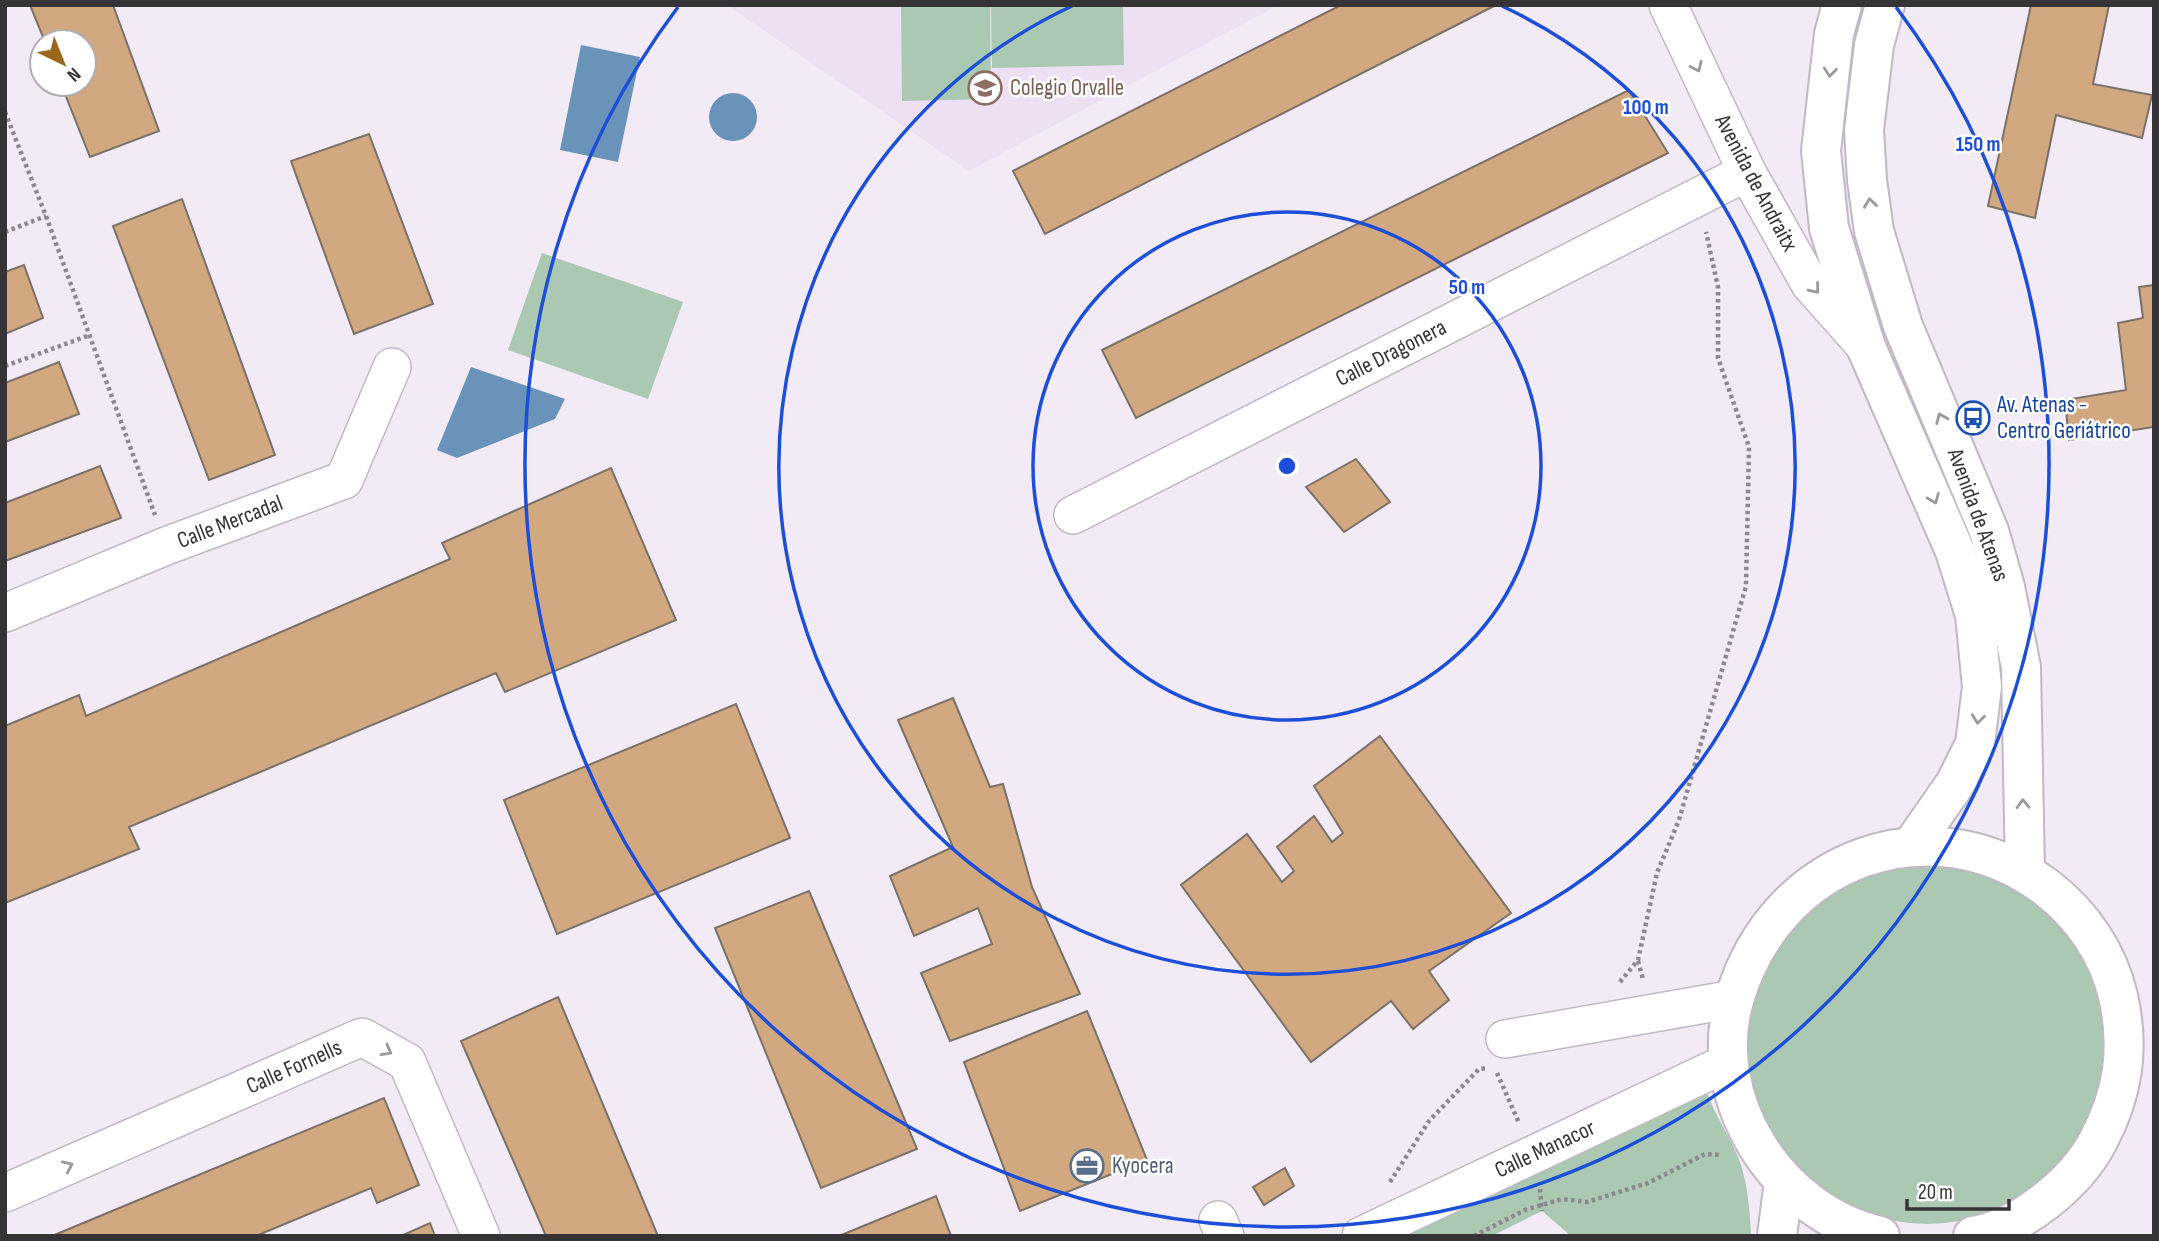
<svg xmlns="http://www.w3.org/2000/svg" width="2159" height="1241" viewBox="0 0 2159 1241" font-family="'Sofia Sans Condensed',sans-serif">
  <rect width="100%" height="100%" fill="#f2eaf5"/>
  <polygon fill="#ede0f2" points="727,5 1278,5 969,171"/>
  <g fill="#aac8b2">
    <polygon points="901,5 990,5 991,99 902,101"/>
    <polygon points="991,5 1123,5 1124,65 992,68"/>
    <polygon points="542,253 683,302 648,399 508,350"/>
    <circle cx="1927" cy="1045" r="179"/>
    <path d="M1706,1089C1714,1116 1732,1138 1741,1165C1748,1188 1750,1212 1751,1236H1571L1542,1211L1492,1236H1400Z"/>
  </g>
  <g fill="#6a93b9">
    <polygon points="581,45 640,57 618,162 560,150"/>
    <circle cx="733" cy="117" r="24"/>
    <polygon points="471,367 565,399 555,419 457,458 437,450"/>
  </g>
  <g fill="#d2a881" stroke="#7a7169" stroke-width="2">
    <polygon points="30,5 113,5 159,131 90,157 61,84 84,84 84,42 45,42"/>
    <polygon points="1341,5 1496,5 1045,234 1013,171"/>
    <polygon points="2031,5 2109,5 2093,84 2152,95 2142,138 2056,115 2035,218 1988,206"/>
    <polygon points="1629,90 1668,153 1136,418 1102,350"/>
    <polygon points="369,134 433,304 354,334 291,161"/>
    <polygon points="182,199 275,455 209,480 113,226"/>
    <polygon points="24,265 43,318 5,334 5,272"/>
    <polygon points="2154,285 2154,427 2069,440 2065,400 2126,390 2118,323 2143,318 2139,287"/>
    <polygon points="59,362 79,414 5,442 5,383"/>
    <polygon points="1356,459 1390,502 1344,532 1306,487"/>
    <polygon points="100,466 121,518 5,561 5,503"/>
    <polygon points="611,468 676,620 505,692 496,673 129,827 139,849 5,903 5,726 79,695 86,716 450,559 442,543"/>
    <polygon points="953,698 990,787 1003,784 1032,887 1080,994 950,1041 921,973 992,944 978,908 914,936 890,876 953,847 898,720"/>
    <polygon points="736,704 790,838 557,934 504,800"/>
    <polygon points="1380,736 1511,913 1429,971 1449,1000 1413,1029 1391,1001 1311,1062 1181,885 1247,834 1282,882 1294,871 1277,847 1314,816 1332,842 1343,833 1314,786"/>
    <polygon points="809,891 917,1149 821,1188 715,928"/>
    <polygon points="558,997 658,1236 546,1236 461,1041"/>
    <polygon points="1087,1011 1147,1160 1020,1211 964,1062"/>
    <polygon points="384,1098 419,1185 377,1203 371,1188 256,1236 52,1236"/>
    <polygon points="1285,1168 1294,1186 1264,1205 1253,1187"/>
    <polygon points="936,1196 951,1236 839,1236"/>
    <polygon points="430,1223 435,1236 401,1236"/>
  </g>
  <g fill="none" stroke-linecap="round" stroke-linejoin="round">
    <defs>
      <g id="minor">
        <polyline points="1668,5 1747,172 1810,284 1866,347"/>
        <polyline points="1073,515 1747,172"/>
        <polyline points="5,613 166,546 344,480 392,367"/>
        <polyline points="1505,1039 1734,999"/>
        <polyline points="5,1193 362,1037 407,1062 481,1236"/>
        <polyline points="1218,1220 1225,1236"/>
        <polyline points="1361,1236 1729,1062"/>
      </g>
      <g id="major">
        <polyline points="1842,5 1834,34 1821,151 1829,228 1866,347 1955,551 1975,615 1982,687 1975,744 1955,784 1911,847"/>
        <polyline points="1885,5 1874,45 1864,130 1867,180 1874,231 1903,326 1989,531 2005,587 2021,667 2025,872"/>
        <polyline points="1777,1236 1784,1181"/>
        <path d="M1880,1236C1778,1213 1704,1099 1735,997C1776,859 1930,800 2047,888C2082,915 2108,953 2118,996C2130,1049 2123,1094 2098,1141C2076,1183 2021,1228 1973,1236"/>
      </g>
    </defs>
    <use href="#minor" stroke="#c0b9c4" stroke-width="40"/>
    <use href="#major" stroke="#c0b9c4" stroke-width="42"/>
    <g stroke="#8d888f" stroke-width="4.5" stroke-dasharray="3.5 3.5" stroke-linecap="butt">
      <polyline points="5,112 46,216 155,515"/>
      <polyline points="5,232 46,216"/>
      <polyline points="5,366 90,335"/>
      <polyline points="1638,961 1643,979"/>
      <polyline points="1620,982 1638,960 1657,873 1679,820 1746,586 1749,447 1718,358 1718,287 1706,232"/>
      <polyline points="1497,1073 1519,1123"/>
      <polyline points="1390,1182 1429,1121 1479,1069 1487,1068"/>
      <polyline points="1540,1189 1542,1211"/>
      <polyline points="1474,1236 1525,1210 1562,1199 1587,1202 1648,1183 1705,1154 1722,1155"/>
    </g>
    <use href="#minor" stroke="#fff" stroke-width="37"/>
    <use href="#major" stroke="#fff" stroke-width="38"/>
  </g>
  <defs><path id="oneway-chevron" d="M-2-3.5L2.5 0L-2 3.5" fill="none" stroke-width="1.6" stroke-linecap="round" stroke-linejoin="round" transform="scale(1.75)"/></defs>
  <g stroke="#9a999b">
    <use href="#oneway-chevron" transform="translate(1697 67) rotate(65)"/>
    <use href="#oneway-chevron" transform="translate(1830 72) rotate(96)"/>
    <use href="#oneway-chevron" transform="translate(1870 203) rotate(-98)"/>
    <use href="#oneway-chevron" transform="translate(1815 289) rotate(51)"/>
    <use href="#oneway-chevron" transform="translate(1941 418) rotate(-113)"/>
    <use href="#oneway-chevron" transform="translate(1934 499) rotate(68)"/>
    <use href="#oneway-chevron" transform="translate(1978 719) rotate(97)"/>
    <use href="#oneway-chevron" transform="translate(2023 804) rotate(-92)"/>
    <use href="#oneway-chevron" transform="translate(387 1051) rotate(29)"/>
    <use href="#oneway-chevron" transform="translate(68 1166) rotate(-24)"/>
  </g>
  <g fill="none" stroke="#1d4ed8" stroke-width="3.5">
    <circle cx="1287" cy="466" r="254"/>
    <path d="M1502 6A508 508 0 1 1 1072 6"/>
    <path d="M1896 7A762 762 0 1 1 678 7"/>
  </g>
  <defs>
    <symbol id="school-ring" viewBox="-11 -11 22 22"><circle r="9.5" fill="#fff" stroke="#8d6e63" stroke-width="1.5"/><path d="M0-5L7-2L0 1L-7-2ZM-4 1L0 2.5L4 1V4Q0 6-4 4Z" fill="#8d6e63"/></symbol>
    <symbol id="bus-ring" viewBox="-11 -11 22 22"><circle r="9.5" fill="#fff" stroke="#1a4fb4" stroke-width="1.5"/><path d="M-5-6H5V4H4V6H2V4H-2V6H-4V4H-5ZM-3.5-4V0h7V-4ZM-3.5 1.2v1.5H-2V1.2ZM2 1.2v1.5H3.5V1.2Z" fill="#1a4fb4"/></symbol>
    <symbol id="office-ring" viewBox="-11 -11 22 22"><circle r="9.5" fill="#fff" stroke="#5c6f8a" stroke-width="1.5"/><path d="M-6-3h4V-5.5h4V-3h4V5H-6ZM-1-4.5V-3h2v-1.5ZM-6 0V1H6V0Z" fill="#5c6f8a"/></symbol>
  </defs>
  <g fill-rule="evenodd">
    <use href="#school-ring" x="966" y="69" width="38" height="38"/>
    <use href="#bus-ring" x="1954" y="399" width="38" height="38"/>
    <use href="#office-ring" x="1068" y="1147" width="38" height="38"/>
  </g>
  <g text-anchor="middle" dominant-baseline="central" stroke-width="5" stroke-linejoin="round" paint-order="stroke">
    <g font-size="23" fill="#785e54" stroke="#fff" text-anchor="start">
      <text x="1010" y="88">Colegio Orvalle</text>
    </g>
    <g font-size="23" fill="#363337" stroke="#fff">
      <text transform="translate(1756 183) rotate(62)">Avenida de Andraitx</text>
      <text transform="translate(1391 353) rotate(-27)">Calle Dragonera</text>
      <text transform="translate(1978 515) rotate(70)">Avenida de Atenas</text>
      <text transform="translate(230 522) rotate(-21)">Calle Mercadal</text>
      <text transform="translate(294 1067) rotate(-24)">Calle Fornells</text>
      <text transform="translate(1545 1149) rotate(-25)">Calle Manacor</text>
    </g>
    <g font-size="23" fill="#164399" stroke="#fff" text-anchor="start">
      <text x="1997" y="405">Av. Atenas -<tspan x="1997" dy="26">Centro Geriátrico</tspan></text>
    </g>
    <g font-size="23" fill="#4e5e75" stroke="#fff" text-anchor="start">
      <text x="1112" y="1166">Kyocera</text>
    </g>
  </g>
  <circle cx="1287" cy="466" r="10" fill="#1d4ed8" stroke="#fff" stroke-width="3.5"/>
  <g font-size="21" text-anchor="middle" font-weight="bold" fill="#1d4ed8" stroke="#fff" stroke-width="5" stroke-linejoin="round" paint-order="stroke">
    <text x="1646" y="114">100 m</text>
    <text x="1978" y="151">150 m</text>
    <text x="1467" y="294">50 m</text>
  </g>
  <rect width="2159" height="1241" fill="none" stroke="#363337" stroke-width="14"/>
  <g transform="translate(63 63) rotate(137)"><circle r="33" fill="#ffffff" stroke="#afadaf" stroke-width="2"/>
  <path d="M0-5L12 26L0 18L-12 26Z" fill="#9b671d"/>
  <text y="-10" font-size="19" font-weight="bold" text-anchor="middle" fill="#363337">N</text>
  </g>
  <path d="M1907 1199v10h102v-10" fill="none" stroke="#363337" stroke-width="3.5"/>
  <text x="1918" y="1199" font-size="21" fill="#363337" stroke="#ffffff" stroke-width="5" paint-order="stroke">20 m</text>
</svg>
